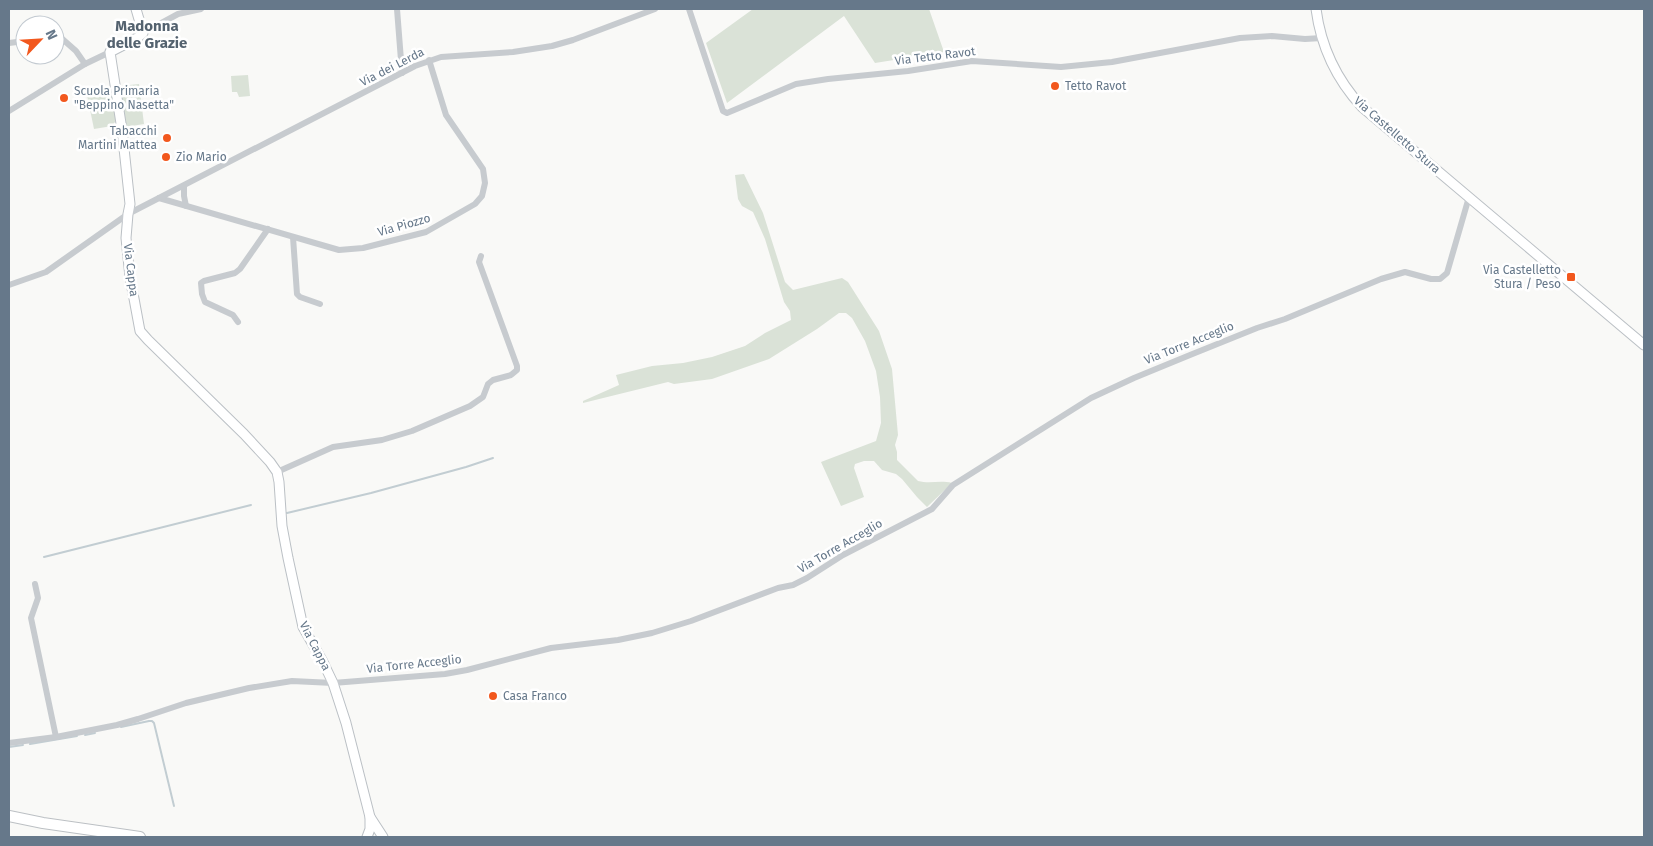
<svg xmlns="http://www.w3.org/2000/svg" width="1653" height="846" viewBox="0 0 1653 846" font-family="'Fira Sans',sans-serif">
  <rect width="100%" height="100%" fill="#f9f9f7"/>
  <g fill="#dae2d7">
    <polygon points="753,9 929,9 944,52 875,63 844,16 727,103 706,43"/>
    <polygon points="248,75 250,96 239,97 237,92 232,92 231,76"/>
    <polygon points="139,84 144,124 125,127 120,86"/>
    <polygon points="112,89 118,118 112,126 94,129 87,95"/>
    <path d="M744,174L763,213L785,282L793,290L842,278L848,282L879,331L892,369L898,435L895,445L897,452V460L918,481C930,484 940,480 952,483L927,507L917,497L902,479L896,474L882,470L874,461H864L855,464L854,468L864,497L841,506L821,462L876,441L881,423L880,397L876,371L865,341L852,318L846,313H839L817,329L769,359L712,379L674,384L668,382L583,403V401L619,385L616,375L652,366L683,363L712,357L745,346L765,333L791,320L790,311L784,302L765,239L753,212L742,206L738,199L735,175Z"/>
  </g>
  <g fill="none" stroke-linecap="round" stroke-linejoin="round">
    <g stroke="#c2cdd2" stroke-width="2">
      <polyline points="287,513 371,493 466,467 493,458"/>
      <polyline points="44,557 251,505"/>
      <polyline points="121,727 149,721 152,721 154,723 174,806"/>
      <polyline points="85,735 95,733"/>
      <polyline points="30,744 77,736"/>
      <polyline points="9,747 23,745"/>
    </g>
    <defs>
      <g id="secondary">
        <polyline points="136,9 143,33 137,38 110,52 122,130 130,204 128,214 126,238 130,277 140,331 148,340 244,434 270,462 277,472 279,482 282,526 288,558 303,627 323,662 333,683 346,723 370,817 370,829 367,837"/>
        <path d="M1316,9C1321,47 1336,79 1362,107L1644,345"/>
        <polyline points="370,817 383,837"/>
      </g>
      <polyline id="primary" points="9,816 43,823 140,837"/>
    </defs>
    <use href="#secondary" stroke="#bbc0c5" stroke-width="11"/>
    <use href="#primary" stroke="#bcc0c4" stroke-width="12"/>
    <g stroke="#c7cbcf" stroke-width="6">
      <polyline points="397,9 402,73"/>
      <polyline points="689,9 723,111 727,113 796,84 828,79 908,71 972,61 1061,67 1112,62 1240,38 1272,36 1305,39 1322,38"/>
      <polyline points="143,33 178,14 201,9"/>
      <polyline points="55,37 59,36 76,51 85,64"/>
      <polyline points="9,43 25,41"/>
      <polyline points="9,111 85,64 110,52"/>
      <polyline points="184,186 184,196 186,206"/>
      <polyline points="159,198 339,250 363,248 426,232 475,204 482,196 485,183 483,169 446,115 429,60"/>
      <polyline points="293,237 297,294 300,297 320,304"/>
      <polyline points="9,285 46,272 128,214 415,66 441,57 513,52 552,46 573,40 655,9"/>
      <polyline points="238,322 233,315 205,302 202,294 201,283 204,281 235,273 240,269 268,229"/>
      <polyline points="277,472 333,447 382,440 412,431 470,406 483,397 488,384 493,380 511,375 517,370 517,366 479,262 481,256"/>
      <polyline points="35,584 38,598 31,618 56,737"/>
      <polyline points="9,743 56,737 117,725 138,719 186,703 249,688 292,681 333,683 445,674 467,670 551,648 618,640 652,633 691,621 778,588 793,585 807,578 843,555 932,509 953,485 1091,398 1134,378 1190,355 1257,328 1285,319 1381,279 1405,272 1431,279 1440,279 1447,273 1469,197"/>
    </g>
    <use href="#secondary" stroke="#fff" stroke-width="9"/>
    <use href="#primary" stroke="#fff" stroke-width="10"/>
  </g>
  <g fill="#f2581e" stroke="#fff" stroke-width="2">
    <circle cx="1055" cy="86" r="5"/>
    <circle cx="64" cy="98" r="5"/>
    <circle cx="167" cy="138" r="5"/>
    <circle cx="166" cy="157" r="5"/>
    <rect x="1566" y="272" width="10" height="10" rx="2.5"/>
    <circle cx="493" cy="696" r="5"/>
  </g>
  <g text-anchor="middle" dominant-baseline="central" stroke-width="5" stroke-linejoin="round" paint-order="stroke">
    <g font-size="12" fill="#66788a" stroke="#fff">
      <text transform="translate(935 56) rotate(-7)">Via Tetto Ravot</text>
      <text transform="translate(392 67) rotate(-27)">Via dei Lerda</text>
      <text transform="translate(1397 135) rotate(41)">Via Castelletto Stura</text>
      <text transform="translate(404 225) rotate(-16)">Via Piozzo</text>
      <text transform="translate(131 270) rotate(83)">Via Cappa</text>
      <text transform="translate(1189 343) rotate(-22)">Via Torre Acceglio</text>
      <text transform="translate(840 546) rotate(-30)">Via Torre Acceglio</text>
      <text transform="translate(315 646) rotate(63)">Via Cappa</text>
      <text transform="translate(414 664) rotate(-6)">Via Torre Acceglio</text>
    </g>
    <g font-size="12" fill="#66788a" stroke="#fff" text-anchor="start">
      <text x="1065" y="86">Tetto Ravot</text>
      <text x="74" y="91">Scuola Primaria<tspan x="74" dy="14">"Beppino Nasetta"</tspan></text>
      <text x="157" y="131" text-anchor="end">Tabacchi<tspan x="157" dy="14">Martini Mattea</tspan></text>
      <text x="176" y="157">Zio Mario</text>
      <text x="1561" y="270" text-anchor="end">Via Castelletto<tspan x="1561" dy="14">Stura / Peso</tspan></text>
      <text x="503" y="696">Casa Franco</text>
    </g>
    <g font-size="15" font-weight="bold" fill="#54626f" stroke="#fff">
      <text x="147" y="26">Madonna<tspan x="147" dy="17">delle Grazie</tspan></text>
    </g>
  </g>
  <rect width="1653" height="846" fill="none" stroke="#66788a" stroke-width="20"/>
  <g transform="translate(40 40) rotate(65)"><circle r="24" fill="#ffffff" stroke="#c2c9d0"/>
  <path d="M0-4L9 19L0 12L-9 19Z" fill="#f2581e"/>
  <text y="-8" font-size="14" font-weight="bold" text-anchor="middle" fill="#66788a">N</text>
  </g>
</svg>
